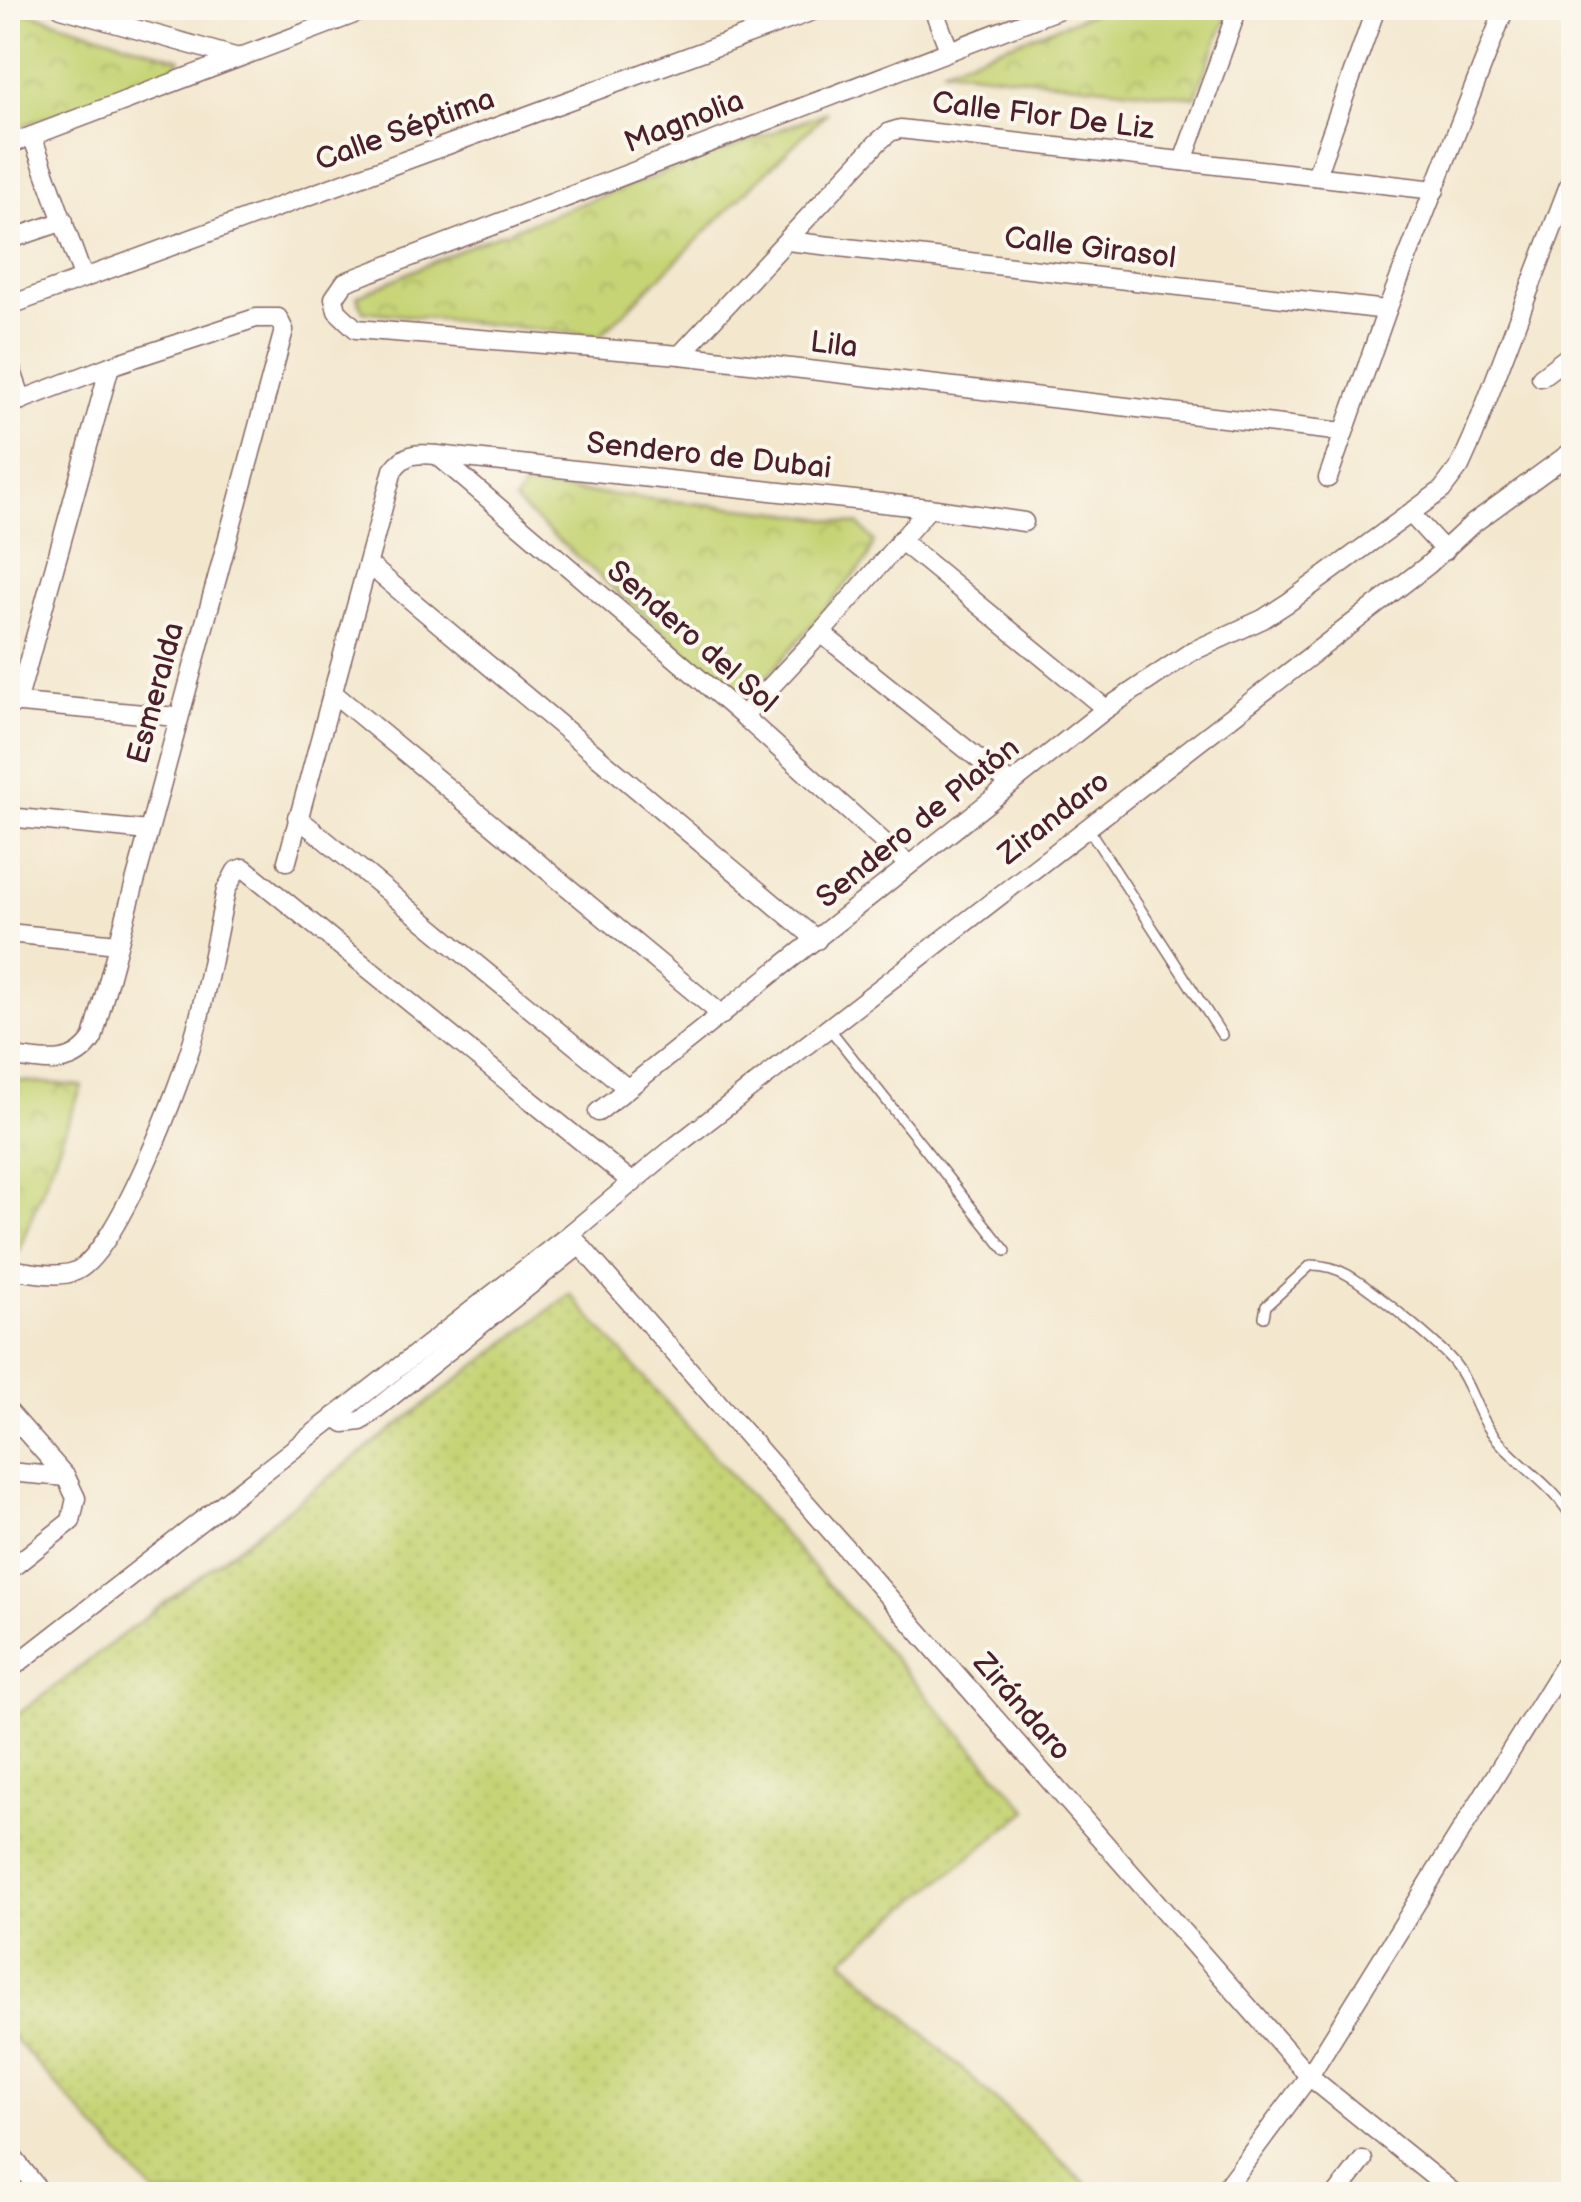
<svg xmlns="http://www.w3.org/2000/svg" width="1581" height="2202" viewBox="0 0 1581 2202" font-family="'Balsamiq Sans',sans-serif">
  <defs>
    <pattern id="grass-dots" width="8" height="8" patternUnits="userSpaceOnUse" patternTransform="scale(2.5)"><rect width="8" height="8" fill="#c6d476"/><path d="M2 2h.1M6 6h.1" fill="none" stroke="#acb666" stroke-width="1.8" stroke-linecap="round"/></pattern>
    <pattern id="park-crowns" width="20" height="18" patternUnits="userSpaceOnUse" patternTransform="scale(2.5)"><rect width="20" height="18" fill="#c6d476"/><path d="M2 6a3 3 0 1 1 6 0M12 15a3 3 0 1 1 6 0" fill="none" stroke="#acb666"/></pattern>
  </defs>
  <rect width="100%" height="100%" fill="#fbf7ec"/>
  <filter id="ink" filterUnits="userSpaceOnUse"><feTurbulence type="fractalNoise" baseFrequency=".01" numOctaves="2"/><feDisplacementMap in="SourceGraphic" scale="20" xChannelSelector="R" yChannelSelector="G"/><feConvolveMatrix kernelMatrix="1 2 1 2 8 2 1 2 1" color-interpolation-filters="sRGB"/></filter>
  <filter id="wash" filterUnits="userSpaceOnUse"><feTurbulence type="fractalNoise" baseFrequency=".0048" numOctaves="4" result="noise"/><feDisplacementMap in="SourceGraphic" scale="40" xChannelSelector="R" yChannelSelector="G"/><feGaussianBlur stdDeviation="2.25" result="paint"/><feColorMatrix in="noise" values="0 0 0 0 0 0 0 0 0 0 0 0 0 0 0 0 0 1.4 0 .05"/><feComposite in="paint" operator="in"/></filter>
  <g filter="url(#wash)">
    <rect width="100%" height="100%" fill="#f3e7ce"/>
    <polygon fill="url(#grass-dots)" stroke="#887a50" stroke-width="2.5" points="570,1294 1028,1810 843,1959 1097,2194 155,2194 8,2032 8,1722"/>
    <g fill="url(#park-crowns)" stroke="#887a50" stroke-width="2.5">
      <polygon points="8,8 14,8 180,59 172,73 8,131"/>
      <polygon points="1107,8 1230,8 1195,97 942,69"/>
      <polygon points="827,112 600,336 363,311 357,296 473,244"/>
      <polygon points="524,486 789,513 859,525 874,541 867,560 750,697 737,697 515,502"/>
      <polygon points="8,1080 82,1086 17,1255 8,1254"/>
    </g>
  </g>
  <g filter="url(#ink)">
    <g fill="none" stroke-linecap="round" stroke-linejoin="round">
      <defs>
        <g id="service">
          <polyline points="1088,828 1222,1035"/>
          <polyline points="829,1028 1006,1251"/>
          <path d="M1264,1317L1266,1306L1311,1265C1324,1265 1336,1268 1348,1275C1369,1287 1441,1345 1455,1364C1472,1386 1477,1416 1496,1438C1520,1468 1558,1487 1574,1523"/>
        </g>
        <g id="minor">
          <polyline points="61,8 235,57"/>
          <polyline points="933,8 949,50"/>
          <polyline points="1062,8 345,282 334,298 337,311 356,329 680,355 1343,432"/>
          <polyline points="32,136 83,277"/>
          <polyline points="8,145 370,8"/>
          <polyline points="1183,161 1238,8"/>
          <polyline points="1316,176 1376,8"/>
          <polyline points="8,240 64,221"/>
          <polyline points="787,241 1387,310"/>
          <polyline points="8,306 821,8"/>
          <polyline points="680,355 878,142 890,132 900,129 1435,190"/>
          <polyline points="8,360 22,400"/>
          <polyline points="1541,377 1574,352"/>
          <path d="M8,405L110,366L256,318H278L284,330L93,1038C72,1071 41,1060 8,1056"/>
          <polyline points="437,455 743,716 908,864"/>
          <polyline points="1328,478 1387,310 1505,8"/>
          <polyline points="1410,513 1445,551"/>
          <polyline points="900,540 1106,709"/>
          <polyline points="369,565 817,940"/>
          <polyline points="821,633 1010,784"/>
          <polyline points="332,692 722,1015"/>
          <polyline points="9,702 177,717"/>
          <polyline points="17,703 110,366"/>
          <polyline points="743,716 821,633 929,508"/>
          <polyline points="8,817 148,831"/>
          <polyline points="297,817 627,1088"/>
          <path d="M287,861L393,470C405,453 417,453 437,455L929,508L1024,522"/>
          <polyline points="8,933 118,944"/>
          <polyline points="598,1112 1106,709 1191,652 1263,619 1289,602 1442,490 1460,466 1473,437 1574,172"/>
          <polyline points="570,1234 1309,2076 1455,2194"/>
          <path d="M8,1269C27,1271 58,1279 76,1271C118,1252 182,1080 195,1033C208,986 216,937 226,890L236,871L244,868L633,1183"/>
          <polyline points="8,1411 66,1477 76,1498 71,1521 8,1571"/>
          <polyline points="334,1416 344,1423 361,1421 580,1245"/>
          <polyline points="8,1472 66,1477"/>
          <polyline points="8,1671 570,1234 677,1145 1428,565 1471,525 1574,450"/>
          <polyline points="8,2151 42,2194"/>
          <polyline points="1221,2194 1309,2076 1574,1649"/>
          <polyline points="1337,2194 1363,2160"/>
        </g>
      </defs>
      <use href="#service" stroke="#856564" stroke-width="12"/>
      <use href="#minor" stroke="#856564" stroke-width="21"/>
      <use href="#service" stroke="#fff" stroke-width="9"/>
      <use href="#minor" stroke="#fff" stroke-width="18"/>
    </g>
  </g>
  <g text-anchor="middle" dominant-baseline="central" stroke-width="8" stroke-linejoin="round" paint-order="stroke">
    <g font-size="30" fill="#4a1f2b" stroke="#fbf7ec">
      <text transform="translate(1043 116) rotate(7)">Calle Flor De Liz</text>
      <text transform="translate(684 122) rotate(-21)">Magnolia</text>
      <text transform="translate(405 130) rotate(-20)">Calle Séptima</text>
      <text transform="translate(1090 248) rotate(7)">Calle Girasol</text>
      <text transform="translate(834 345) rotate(7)">Lila</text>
      <text transform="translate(709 456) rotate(6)">Sendero de Dubai</text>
      <text transform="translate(692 637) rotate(41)">Sendero del Sol</text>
      <text transform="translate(156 693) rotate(-75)">Esmeralda</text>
      <text transform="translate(1054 818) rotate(-38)">Zirandaro</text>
      <text transform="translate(918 823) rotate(-39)">Sendero de Platón</text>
      <text transform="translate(1022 1707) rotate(49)">Zirándaro</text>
    </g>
  </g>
  <rect width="1581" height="2202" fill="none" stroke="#fbf7ec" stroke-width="40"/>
</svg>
